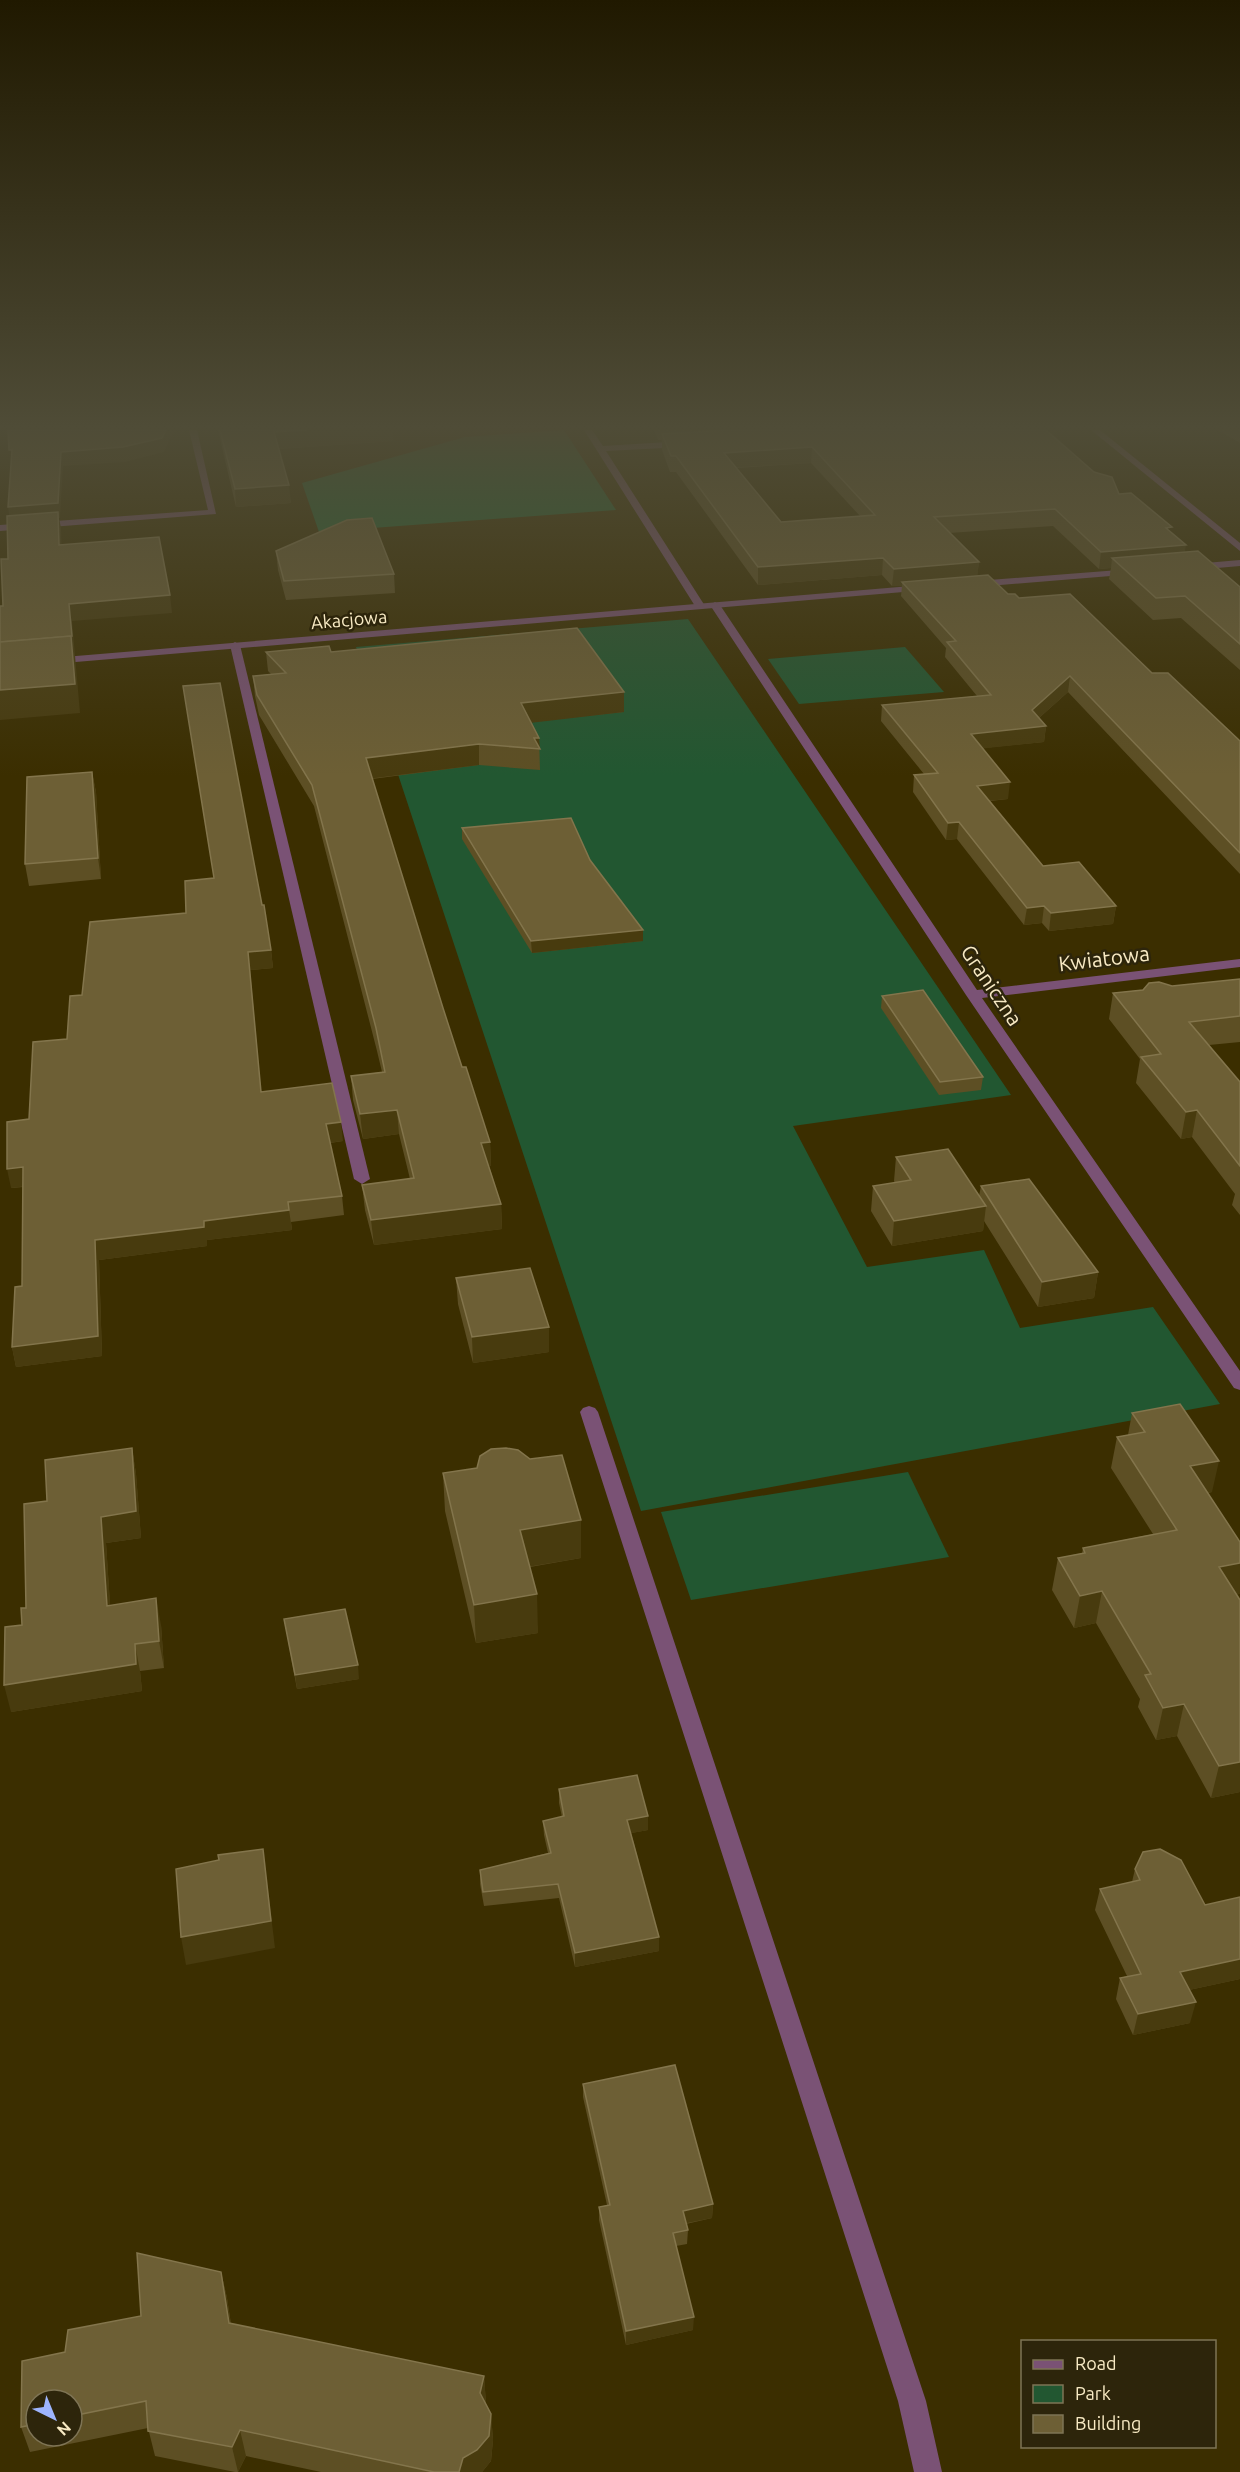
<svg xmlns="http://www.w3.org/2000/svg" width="1240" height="2472" viewBox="0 0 1240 2472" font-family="Ubuntu,sans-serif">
  <rect width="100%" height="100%" fill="#3b2e00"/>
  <g fill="#225731">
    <polygon points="688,619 1011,1095 793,1126 867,1267 984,1250 1020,1328 1153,1307 1220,1404 641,1511 356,647"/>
    <polygon points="905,647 944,692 799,704 768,659"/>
    <polygon points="908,1472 949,1557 691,1600 661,1512"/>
  </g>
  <polygon fill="#216637" points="564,430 616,510 319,532 302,483 465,437"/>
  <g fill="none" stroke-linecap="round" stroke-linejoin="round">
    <g fill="#7a5275" fill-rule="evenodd">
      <polygon points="235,642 240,645 370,1179 362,1184 354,1179 230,645"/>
      <polygon points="589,1406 595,1408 598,1412 926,2401 942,2472 914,2472 898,2401 580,1412 583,1408"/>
    </g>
    <g fill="#7a5275" fill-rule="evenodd">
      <polygon points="189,430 197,430 216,514 0,531 0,525 208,510"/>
      <polygon points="584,430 592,430 603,446 684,441 688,444 684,447 606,451 705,606 704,608 695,606"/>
      <polygon points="1091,430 1100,430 1240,543 1240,551"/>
      <polygon points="715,602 720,605 977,990 1240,959 1240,967 982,998 1240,1371 1240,1390 1234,1388 966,995 710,605"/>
    </g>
    <g fill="#7a5275" fill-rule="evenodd">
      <polygon points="1240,560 1240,566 1194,570 1189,567 1194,564"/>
      <polygon points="1132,569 1137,572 1135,574 976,587 971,584 976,581"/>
      <polygon points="923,585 928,588 927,590 52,664 47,661 52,658"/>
    </g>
  </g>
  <g fill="#5d4f24" fill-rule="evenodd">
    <polygon points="218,430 393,430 393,441 279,449 291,503 236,507"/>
    <path d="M654,430H1046L1119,494L1171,532L1185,552L1240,587V670L1181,618L1153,620L1109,579L1111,568L1099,569L1053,526L949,533L979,562L977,575L1008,594L1019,598L1152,673L1240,741V874L1068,692L1039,718L1046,726L1044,742L983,748L1008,799L990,801L1043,866L1116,906L1113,924L1049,931L1042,923L1024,925L957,839L946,840L913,792L914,775L924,774L881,721L882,705L977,696L945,657L946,648L901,596L902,586H892L882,575L758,585L676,472H670L662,450V440H658ZM811,463L860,516L781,522L736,468Z"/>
    <polygon points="1218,430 1240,430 1240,443"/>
    <polygon points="276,551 394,574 395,593 286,600 278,570"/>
    <polygon points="266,652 331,652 624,712 531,722 539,738 540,770 479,765 372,779 443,1008 462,1067 490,1142 491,1166 489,1166 501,1204 502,1229 374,1245 365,1210 362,1185 410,1179 399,1134 363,1139 353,1100 351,1076 382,1072 377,1051 314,806 259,715 255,696 253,676 271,674 268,671"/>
    <polygon points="183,686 271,950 273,968 250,970 261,1091 343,1141 330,1143 342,1196 344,1215 291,1222 292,1230 207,1240 207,1246 99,1260 102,1356 16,1367 12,1347 22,1286 23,1187 11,1188 29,1119 67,1039 82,995 186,913 214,878"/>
    <polygon points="92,772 96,792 101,879 29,886 25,864"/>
    <polygon points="462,828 590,860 643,930 643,941 532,953 462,839"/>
    <polygon points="1240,979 1240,1042 1209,1045 1240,1082 1240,1215 1232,1205 1235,1194 1192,1137 1181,1139 1136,1083 1140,1059 1109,1019 1113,993"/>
    <polygon points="882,996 983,1077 981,1090 939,1095 881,1008"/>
    <polygon points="896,1157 979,1196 981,1186 1098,1272 1094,1298 1038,1307 984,1221 983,1231 892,1246 871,1211 873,1186 895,1183 894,1181"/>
    <polygon points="456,1278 549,1327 549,1352 473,1363 458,1304"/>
    <polygon points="1132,1413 1212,1492 1208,1493 1236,1594 1240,1792 1211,1798 1177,1736 1156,1740 1138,1707 1140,1699 1096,1623 1074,1628 1052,1590 1058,1558 1082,1553 1083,1548 1153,1534 1111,1468 1117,1437 1128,1435"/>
    <polygon points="132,1448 136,1474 141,1538 106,1543 110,1605 161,1625 164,1668 140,1671 142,1691 11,1712 26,1608 47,1501"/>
    <polygon points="443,1473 581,1558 530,1567 538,1633 476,1643 445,1511"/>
    <polygon points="284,1619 359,1679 297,1689"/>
    <polygon points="559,1789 648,1816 648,1830 631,1833 659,1937 659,1951 575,1967 559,1898 484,1906 480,1884 480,1870 548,1853 544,1835 543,1821 562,1817 559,1803"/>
    <polygon points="1135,1869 1205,1905 1240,1897 1240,1979 1189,1990 1190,2023 1133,2035 1116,1999 1120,1978 1127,1976 1095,1910 1100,1889 1132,1882"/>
    <polygon points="583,2084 713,2204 712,2218 686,2224 688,2230 687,2244 676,2246 693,2330 626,2345 599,2220 599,2207 607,2205 583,2097"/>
    <path d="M137,2253L221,2272L227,2298L231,2324L484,2376L486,2404L491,2414L493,2440L491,2461L482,2472H321L246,2456L238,2472H235L155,2456L148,2428L30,2452L21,2427L22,2361L65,2352L68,2330L141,2316ZM36,2400H72V2436H36Z"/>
  </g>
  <g fill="#483b0e">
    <polygon points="166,430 174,430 164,452 125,462 63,466 60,518 59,518 61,528 62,562 10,522 8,507 61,452"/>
    <polygon points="307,430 393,430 393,441 276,449 274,432"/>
    <polygon points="812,447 811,463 724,468 724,453"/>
    <polygon points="289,485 291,503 236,507 235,489"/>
    <polygon points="1186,545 1183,562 1112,558 1111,568 1099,569 1101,552"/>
    <polygon points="883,558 882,575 758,585 758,567"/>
    <polygon points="979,562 977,579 902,582 902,586 892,586 894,569"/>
    <polygon points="170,595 172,613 72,621 80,713 0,720 0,690 69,604"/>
    <polygon points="1070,676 1068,692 1030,726 1032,710"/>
    <polygon points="624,692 624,712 521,724 521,703"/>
    <polygon points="1046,726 1044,742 969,750 971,734"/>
    <polygon points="534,738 539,738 540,749"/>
    <polygon points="479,744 479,765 367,779 366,758"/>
    <polygon points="92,772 96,792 101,879 98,858"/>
    <polygon points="1010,782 1008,799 975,802 977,786"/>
    <polygon points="959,822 957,839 946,840 948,823"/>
    <polygon points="1044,906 1042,923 1024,925 1027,908"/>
    <polygon points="1116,906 1113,924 1049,931 1051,913"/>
    <polygon points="643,930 643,941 532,953 531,941"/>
    <polygon points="271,950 273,968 250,970 263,1110 248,952"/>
    <polygon points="397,1110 399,1134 363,1139 360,1114"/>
    <polygon points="1197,1110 1192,1137 1181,1139 1186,1112"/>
    <polygon points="341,1122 343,1141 328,1143 326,1124"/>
    <polygon points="490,1142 491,1166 482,1167 481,1143"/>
    <polygon points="23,1167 27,1186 11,1188 7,1169"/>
    <polygon points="501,1204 502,1229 374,1245 371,1220"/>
    <polygon points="986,1206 983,1231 892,1246 894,1221"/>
    <polygon points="289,1210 292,1230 207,1240 207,1246 99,1260 102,1356 16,1367 12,1347 95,1240 204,1221"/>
    <polygon points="1098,1272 1094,1298 1038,1307 1042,1282"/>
    <polygon points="549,1327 549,1352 473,1363 472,1337"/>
    <polygon points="132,1448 136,1474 141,1538 106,1543 112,1633 107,1606 101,1517"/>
    <polygon points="1219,1461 1212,1492 1183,1498 1190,1466"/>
    <polygon points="581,1520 581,1558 521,1568 520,1530"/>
    <polygon points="1240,1563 1240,1594 1211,1599 1219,1567"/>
    <polygon points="1102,1591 1096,1623 1074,1628 1080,1596"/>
    <polygon points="537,1594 538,1633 476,1643 474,1605"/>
    <polygon points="156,1598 161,1625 164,1668 159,1641"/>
    <polygon points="135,1644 140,1671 142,1691 11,1712 4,1685"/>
    <polygon points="358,1665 359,1679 297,1689 295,1675"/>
    <polygon points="1184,1704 1177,1736 1156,1740 1163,1708"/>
    <polygon points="1240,1762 1240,1792 1211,1798 1219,1766"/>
    <polygon points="648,1816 648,1830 627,1834 627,1820"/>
    <polygon points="263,1849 275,1948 186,1965 181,1937"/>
    <polygon points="659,1937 659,1951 575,1967 575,1953"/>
    <polygon points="1240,1959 1240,1979 1175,1993 1180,1972"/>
    <polygon points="1196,2002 1190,2023 1133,2035 1138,2014"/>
    <polygon points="713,2204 712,2218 682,2224 683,2211"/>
    <polygon points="221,2272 227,2298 234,2349 229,2323"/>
    <polygon points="694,2317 693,2330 626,2345 626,2331"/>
    <polygon points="484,2376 486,2402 482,2418 480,2393"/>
    <polygon points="491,2414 493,2440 491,2461 482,2472 459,2472 463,2458"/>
    <polygon points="240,2430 246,2456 238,2472 232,2447"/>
  </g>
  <g fill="#6d5f35" stroke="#83754c" stroke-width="1.5" fill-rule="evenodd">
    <polygon points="8,430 166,430 162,438 123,447 61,452 58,503 8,507 12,450 9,450"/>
    <polygon points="220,430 307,430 274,432 289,485 235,489"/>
    <path d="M731,430H1046L1094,472L1112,477L1119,494L1131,493L1172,527L1166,528L1186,545L1101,552L1055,509L934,517L979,562L894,569L883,558L758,567L676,456H671L662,434ZM812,447L875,515L781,522L724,453Z"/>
    <polygon points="58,512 59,545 159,537 170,595 69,604 72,636 0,642 0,606 3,606 1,559 8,559 7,516"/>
    <polygon points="372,518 394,574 284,581 276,551 347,520"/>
    <polygon points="1198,551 1240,587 1240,644 1185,596 1156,598 1112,558"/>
    <polygon points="988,575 1008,594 1015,594 1019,598 1070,594 1152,673 1168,673 1240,741 1240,853 1070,676 1032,710 1046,726 971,734 1010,782 977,786 1043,866 1079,862 1116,906 1051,913 1044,906 1027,908 959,822 948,823 914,775 938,773 882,705 991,695 947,642 956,641 902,582"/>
    <polygon points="577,628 624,692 521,703 539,738 534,738 540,749 479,744 366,758 443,1008 462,1067 466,1067 490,1142 481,1143 501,1204 371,1220 362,1185 414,1178 397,1110 360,1114 351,1076 385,1072 376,1028 312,785 257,695 253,676 286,673 266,652 329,646 331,652"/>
    <polygon points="71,636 75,684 0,690 0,642"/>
    <polygon points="220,683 262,905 264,905 271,950 248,952 261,1092 332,1083 341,1122 326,1124 342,1196 288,1202 289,1210 204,1221 204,1227 95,1240 98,1336 12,1347 15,1287 22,1286 23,1167 7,1169 7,1122 29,1119 33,1042 67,1039 70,996 82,995 90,922 186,913 185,881 214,878 183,686"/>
    <polygon points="92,772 98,858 25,864 27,777"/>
    <polygon points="571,818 590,860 643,930 531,941 462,828"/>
    <polygon points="1240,979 1240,1016 1189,1022 1240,1082 1240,1166 1197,1110 1186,1112 1141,1057 1161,1054 1113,993 1143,990 1149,983 1159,982 1172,986"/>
    <polygon points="923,990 983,1077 940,1082 882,996"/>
    <polygon points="948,1149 986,1206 894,1221 873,1186 911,1180 896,1157"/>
    <polygon points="1029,1179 1098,1272 1042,1282 981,1186"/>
    <polygon points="530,1268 549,1327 472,1337 456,1278"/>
    <polygon points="1180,1404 1219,1461 1190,1466 1240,1542 1240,1563 1219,1567 1240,1600 1240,1762 1219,1766 1184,1704 1163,1708 1145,1675 1151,1674 1102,1591 1080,1596 1058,1558 1085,1553 1083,1548 1177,1530 1117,1437 1145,1432 1132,1413"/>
    <polygon points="132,1448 136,1511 101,1517 107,1606 156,1598 159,1641 135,1644 136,1664 4,1685 5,1627 22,1625 21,1608 26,1608 24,1504 47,1501 45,1460"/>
    <polygon points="506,1448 518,1450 530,1459 562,1455 581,1520 520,1530 537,1594 474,1605 443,1473 477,1468 480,1456 491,1449"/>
    <polygon points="345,1609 358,1665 295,1675 284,1619"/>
    <polygon points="637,1775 648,1816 627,1820 659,1937 575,1953 558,1884 483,1892 480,1870 551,1853 543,1821 564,1816 559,1789"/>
    <polygon points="263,1849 271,1921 181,1937 176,1869 219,1860 218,1855"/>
    <polygon points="1160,1849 1181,1860 1205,1905 1240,1897 1240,1959 1180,1972 1196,2002 1138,2014 1120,1978 1141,1974 1100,1889 1140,1880 1135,1869 1143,1852"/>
    <polygon points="675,2065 713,2204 683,2211 688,2230 673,2233 694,2317 626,2331 599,2207 610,2205 583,2084"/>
    <polygon points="137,2253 221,2272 229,2323 484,2376 480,2393 491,2414 489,2436 477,2450 463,2458 459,2472 434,2472 240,2430 232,2447 148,2431 146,2401 72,2416 72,2400 36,2400 36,2424 21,2427 22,2361 65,2352 68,2330 141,2316"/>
  </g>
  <linearGradient id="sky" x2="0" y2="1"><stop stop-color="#201900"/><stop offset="0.55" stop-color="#4f4c37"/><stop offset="1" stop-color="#4f4c37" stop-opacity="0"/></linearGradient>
  <rect width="1240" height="776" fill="url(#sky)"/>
  <g text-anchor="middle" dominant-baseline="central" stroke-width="5" stroke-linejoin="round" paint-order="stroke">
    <g font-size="18" fill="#f8eac4" stroke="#2d250b">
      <text transform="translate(349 619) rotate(-5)">Akacjowa</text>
    </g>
    <g font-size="21" fill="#f8eac4" stroke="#2d250b">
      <text transform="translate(1104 958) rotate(-7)">Kwiatowa</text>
      <text transform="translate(992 985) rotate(56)">Graniczna</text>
    </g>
  </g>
  <rect x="1021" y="2340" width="195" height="108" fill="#2d250b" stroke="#7e7455" stroke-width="1.5"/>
  <rect x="1033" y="2360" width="30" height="9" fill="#7a5275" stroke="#7e7455" stroke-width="1.5"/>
  <text x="1075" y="2370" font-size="18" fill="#f8eac4">Road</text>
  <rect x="1033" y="2385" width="30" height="18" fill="#225731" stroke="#7e7455" stroke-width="1.5"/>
  <text x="1075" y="2400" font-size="18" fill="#f8eac4">Park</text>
  <rect x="1033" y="2415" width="30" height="18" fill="#6d5f35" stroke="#7e7455" stroke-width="1.5"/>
  <text x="1075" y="2430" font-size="18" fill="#f8eac4">Building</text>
  <g transform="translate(54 2418) rotate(137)"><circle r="28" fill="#2d250b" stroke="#7e7455" stroke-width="1.5"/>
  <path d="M0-4.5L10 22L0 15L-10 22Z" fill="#9db4fd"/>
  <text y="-9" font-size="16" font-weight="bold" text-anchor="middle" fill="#f8eac4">N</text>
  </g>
</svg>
